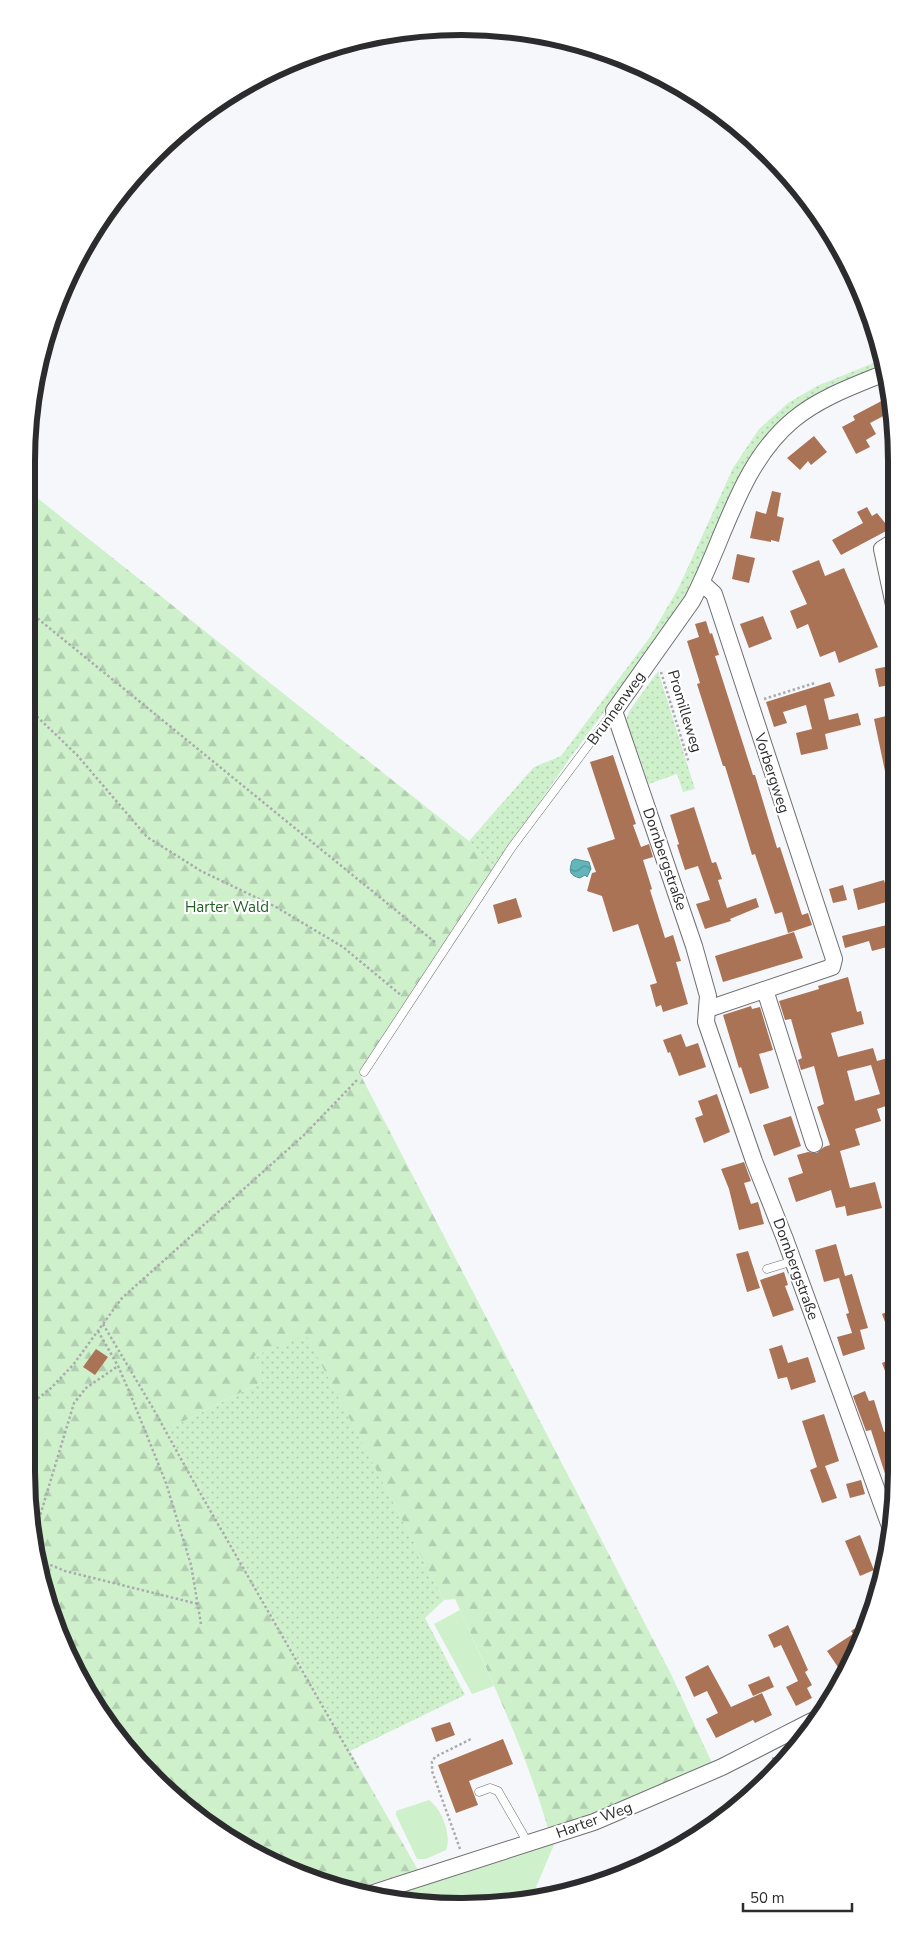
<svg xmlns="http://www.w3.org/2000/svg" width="923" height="1933" viewBox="0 0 923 1933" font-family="'Nunito Sans',sans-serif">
  <defs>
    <pattern id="green-dots" width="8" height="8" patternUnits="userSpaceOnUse" patternTransform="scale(1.25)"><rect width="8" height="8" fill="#cef1cc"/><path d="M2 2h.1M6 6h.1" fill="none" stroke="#b1cfb0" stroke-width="1.8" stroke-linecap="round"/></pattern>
    <pattern id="forest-firs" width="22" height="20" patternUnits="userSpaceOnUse" patternTransform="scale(1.25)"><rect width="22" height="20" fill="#cef1cc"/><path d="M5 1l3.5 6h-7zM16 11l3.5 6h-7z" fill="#b1cfb0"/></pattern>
    <pattern id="water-waves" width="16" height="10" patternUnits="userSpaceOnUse" patternTransform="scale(1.25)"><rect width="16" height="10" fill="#62b6ba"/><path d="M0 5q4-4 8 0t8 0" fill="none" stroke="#519498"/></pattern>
  </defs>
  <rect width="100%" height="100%" fill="#f6f7fa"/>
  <g fill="url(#green-dots)">
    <polygon points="881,360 883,367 782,419 677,612 568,761 494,868 469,841 534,767 561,756 650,637 679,587 733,468 759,429 788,403 817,386"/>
    <polygon points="658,671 695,789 683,792 677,774 649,784 626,720 630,710"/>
    <polygon points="306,1334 444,1600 425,1618 465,1695 350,1751 166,1430 264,1381 254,1356"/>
  </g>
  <path fill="url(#forest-firs)" d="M26,489L469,841L494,868L359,1072L671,1674L713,1765L549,1832C526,1751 489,1675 455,1599L444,1600L306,1335L254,1356L264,1381L166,1430L418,1870L349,1890L295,1874L220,1834L116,1737L49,1612L26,1471Z"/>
  <g fill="#cef1cc">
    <polygon points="460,1610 494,1686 472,1694 434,1624"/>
    <path d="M429,1800C442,1809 452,1836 446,1850L426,1859H417L396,1815V1811Z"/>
    <polygon points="556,1840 531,1899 519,1903 383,1899"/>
  </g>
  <path fill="url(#water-waves)" stroke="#528d90" d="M575,859L589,862L591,869L587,877L585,875L580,878C569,875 569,871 572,861Z"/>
  <g fill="#ab7356" fill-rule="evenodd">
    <polygon points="891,396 893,411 870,423 876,434 866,440 870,447 856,454 842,427 855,420 853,416"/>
    <polygon points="814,436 827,452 811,465 808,461 800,470 787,458"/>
    <polygon points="772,491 781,493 777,516 784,518 779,542 771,540 771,542 750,538 756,511 766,514"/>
    <polygon points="867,507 872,516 877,513 890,529 841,555 832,540 863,523 857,512"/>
    <polygon points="737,554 755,558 749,583 732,579"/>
    <polygon points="819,560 825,576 844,568 878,647 839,663 835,651 820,657 808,624 797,629 790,611 807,604 792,571"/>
    <polygon points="763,616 772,639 749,648 740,624"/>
    <polygon points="706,621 710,634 712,633 719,655 715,656 753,775 755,775 777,848 780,847 802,915 808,913 812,925 788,933 782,912 775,914 755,854 752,855 725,766 723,766 697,684 700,683 687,641 699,637 695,624"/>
    <polygon points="894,665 894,684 879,687 875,669"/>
    <polygon points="830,682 835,696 824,699 829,720 858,713 861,725 825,734 828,749 801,755 796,733 812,729 806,705 783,712 787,723 774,727 766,702"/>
    <polygon points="894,714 894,726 889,727 894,754 894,790 889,790 874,719"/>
    <polygon points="613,755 636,824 633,825 641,847 649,844 653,857 643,860 652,889 650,890 665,938 673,935 681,961 676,962 688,1004 663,1012 661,1005 656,1007 650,985 657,983 638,924 613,932 602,896 587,891 592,873 596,872 587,848 615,839 590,762"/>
    <polygon points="694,807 712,863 716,862 722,879 718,880 727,908 756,898 759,907 730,919 731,921 705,929 696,904 710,900 698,866 685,870 677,845 679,844 670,815"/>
    <polygon points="884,880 890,901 858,910 853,889"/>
    <polygon points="843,885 847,900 833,903 829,889"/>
    <polygon points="516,898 522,917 498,924 493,905"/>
    <polygon points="895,923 895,945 872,951 869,941 845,948 842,936"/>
    <polygon points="794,932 803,958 723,982 715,956"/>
    <path d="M848,977L857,1012L861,1011L864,1024L831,1033L838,1057L873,1048L877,1061L895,1056V1103L877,1109L881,1121L855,1129L860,1145L840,1151L850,1188L875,1182L882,1208L847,1216L845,1206L836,1208L831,1190L796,1202L788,1178L803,1173L797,1155L808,1152L817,1153L824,1147L830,1145L817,1107L824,1104L814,1066L801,1070L798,1060L802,1058L791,1019L785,1020L779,1001L819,989L818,986ZM871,1065L880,1094L855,1101L847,1071Z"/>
    <polygon points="751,1006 752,1009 760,1007 773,1050 759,1054 769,1088 750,1094 741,1067 739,1068 723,1015"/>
    <polygon points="681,1034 686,1047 698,1043 706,1067 679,1076 670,1052 668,1053 663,1040"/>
    <polygon points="717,1094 730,1132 704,1143 695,1118 703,1115 698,1101"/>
    <polygon points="791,1116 801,1146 774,1156 763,1125"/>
    <polygon points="744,1162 751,1181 744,1183 751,1204 758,1202 764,1224 739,1230 729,1189 721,1169"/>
    <polygon points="836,1244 845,1276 852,1274 868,1328 860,1330 865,1349 843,1356 837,1337 852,1333 846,1314 849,1313 839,1278 824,1282 815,1250"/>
    <polygon points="748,1251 760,1288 747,1292 736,1254"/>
    <polygon points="784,1272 788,1285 785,1286 794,1310 773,1317 760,1280"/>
    <polygon points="896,1308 896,1324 887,1327 882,1314"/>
    <polygon points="782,1345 788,1363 808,1357 816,1382 791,1390 787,1377 778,1379 769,1349"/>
    <polygon points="96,1349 108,1357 95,1375 83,1367"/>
    <polygon points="896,1357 896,1398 895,1398 882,1363"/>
    <polygon points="865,1391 869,1401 874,1400 884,1432 897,1428 897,1472 894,1502 871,1430 866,1431 853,1396"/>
    <polygon points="824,1414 839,1461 825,1466 837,1498 822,1503 810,1470 817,1467 802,1421"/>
    <polygon points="861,1480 865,1494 850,1498 846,1484"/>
    <polygon points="860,1535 874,1570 860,1576 845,1541"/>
    <polygon points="870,1618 864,1638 842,1673 827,1651 853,1634 851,1631"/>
    <polygon points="788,1625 808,1670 805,1672 812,1685 807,1688 812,1698 796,1706 786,1687 798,1681 781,1645 774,1648 768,1635"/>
    <polygon points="708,1665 731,1707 762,1693 772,1715 755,1723 753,1720 716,1738 706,1719 718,1713 707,1691 694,1697 685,1677"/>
    <polygon points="769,1676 774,1687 753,1696 748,1685"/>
    <polygon points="450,1722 455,1735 436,1742 431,1728"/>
    <polygon points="503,1739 513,1764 469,1781 478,1805 456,1813 438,1765"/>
  </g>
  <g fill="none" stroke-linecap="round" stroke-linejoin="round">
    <defs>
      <g id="lane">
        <polyline points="364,1072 512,847 614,711"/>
        <polyline points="767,1269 793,1261"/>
        <polyline points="479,1792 490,1788 498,1791 528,1843"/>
      </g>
      <g id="street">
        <path d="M885,373C853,386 819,398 793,420C739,465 724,541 692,601L614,711L694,946L708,996L706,1022L754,1161L785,1239L891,1529"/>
        <polyline points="893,542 882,549 894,605"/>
        <polyline points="702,583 714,594 834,959 832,967 708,1009"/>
        <polyline points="765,990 814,1144"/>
        <polyline points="367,1895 594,1822 722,1767 812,1721"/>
      </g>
    </defs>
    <use href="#lane" stroke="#6f6f72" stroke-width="9"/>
    <use href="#street" stroke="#6f6f72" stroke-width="18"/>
    <g stroke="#ababae" stroke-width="2.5" stroke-dasharray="2.5 2.5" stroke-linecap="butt">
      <polyline points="26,609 436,943"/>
      <polyline points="661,672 689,763"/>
      <polyline points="764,699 815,683"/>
      <polyline points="26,706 77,755 147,837 201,871 276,907 343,947 402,996"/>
      <polyline points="103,1324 154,1410 191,1477 358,1768"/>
      <polyline points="98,1331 118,1366 129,1391 166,1483 191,1565 201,1624"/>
      <polyline points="26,1408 51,1388 73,1365 122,1298 303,1136 358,1079"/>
      <polyline points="36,1529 74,1403 86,1388 118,1366"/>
      <polyline points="41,1561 65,1571 198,1604"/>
      <polyline points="772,1758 784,1763"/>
      <polyline points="460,1849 432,1771 432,1762 435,1757 471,1739"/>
    </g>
    <use href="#lane" stroke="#fff" stroke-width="8"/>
    <use href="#street" stroke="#fff" stroke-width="16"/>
  </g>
  <g text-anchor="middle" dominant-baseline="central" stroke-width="4.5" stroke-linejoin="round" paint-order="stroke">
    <g font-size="15" fill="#2c2c2e" stroke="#fff">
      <text transform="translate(616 708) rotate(-54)">Brunnenweg</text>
      <text transform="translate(685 711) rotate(73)">Promilleweg</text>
      <text transform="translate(772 773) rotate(72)">Vorbergweg</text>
      <text transform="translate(665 859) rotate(71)">Dornbergstraße</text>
      <text transform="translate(796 1269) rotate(70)">Dornbergstraße</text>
      <text transform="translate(594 1820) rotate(-20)">Harter Weg</text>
    </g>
    <g font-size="15" fill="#205e22" stroke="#fff">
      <text x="227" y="907">Harter Wald</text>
    </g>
  </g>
  <path d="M0 0H923V1933H0ZM461 35H462A426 426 0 0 1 888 461V1472A426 426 0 0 1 462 1898H461A426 426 0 0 1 35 1472V461A426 426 0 0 1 461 35Z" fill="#fff" fill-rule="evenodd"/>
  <path fill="none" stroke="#2c2c2e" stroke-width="6" d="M461 35H462A426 426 0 0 1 888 461V1472A426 426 0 0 1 462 1898H461A426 426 0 0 1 35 1472V461A426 426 0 0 1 461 35Z"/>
  <path d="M743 1903v8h109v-8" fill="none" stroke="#2c2c2e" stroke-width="2.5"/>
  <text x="750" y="1903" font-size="15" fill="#2c2c2e" stroke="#ffffff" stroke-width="4" paint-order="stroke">50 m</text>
</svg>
